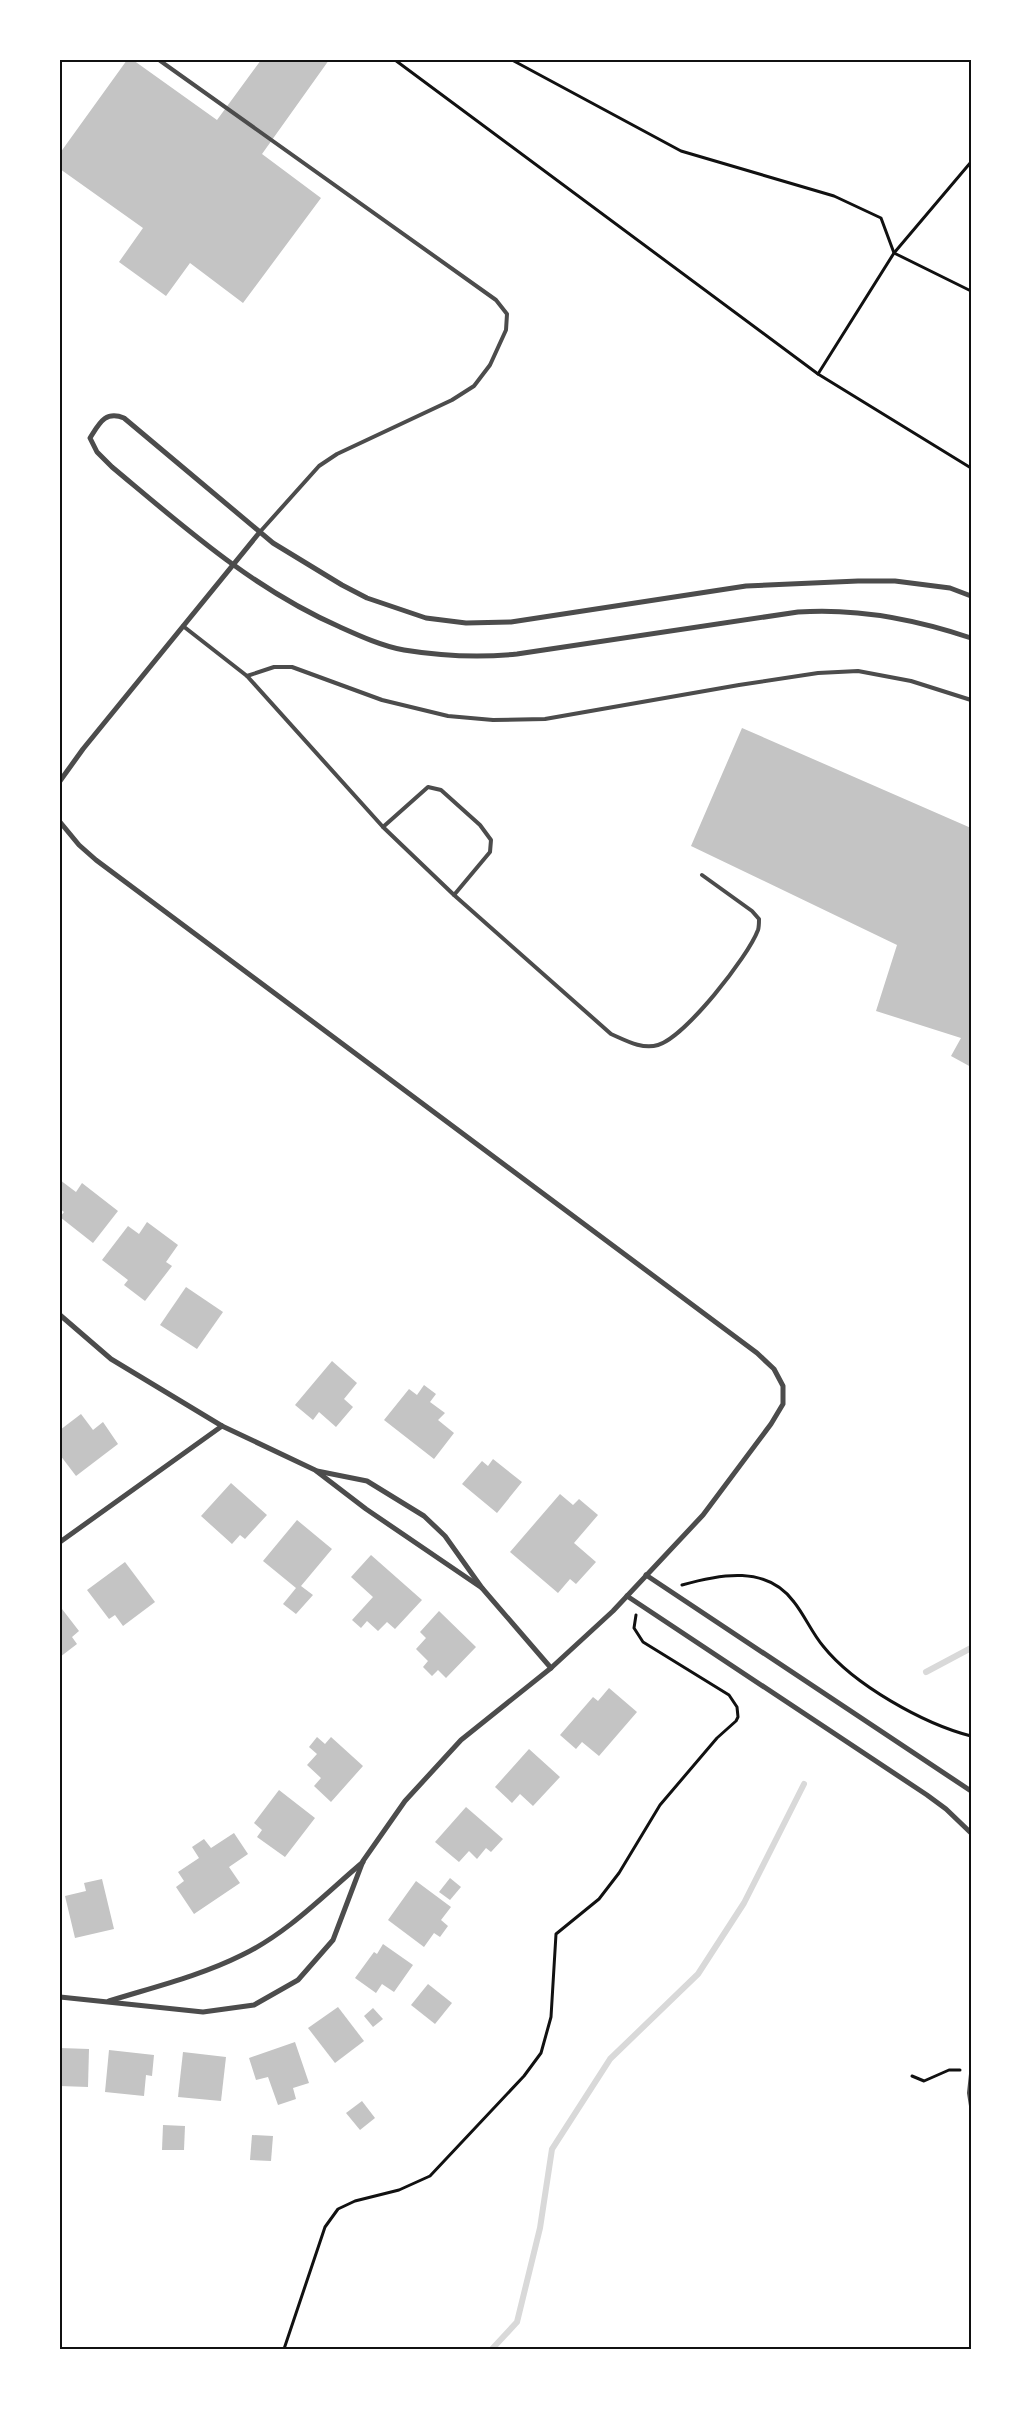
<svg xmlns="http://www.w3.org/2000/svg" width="1031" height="2409" viewBox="0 0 1031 2409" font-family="Poppins,sans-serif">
  <rect width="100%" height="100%" fill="#fff"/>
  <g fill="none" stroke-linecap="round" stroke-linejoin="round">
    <g stroke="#d9d9d9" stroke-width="6">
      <polyline points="926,1672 971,1648"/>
      <polyline points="492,2349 517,2322 540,2228 552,2149 610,2059 698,1974 744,1903 804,1784"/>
    </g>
  </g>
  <g fill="#c4c4c4">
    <polygon points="127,60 133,60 217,120 261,60 329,60 262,154 321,198 243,303 190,263 166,296 119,262 143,228 60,169 60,153"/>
    <polygon points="742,728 971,828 971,1067 951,1056 961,1038 876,1011 897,945 691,846"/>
    <polygon points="60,1180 76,1192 82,1183 118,1211 93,1243 60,1217 64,1212 60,1209"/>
    <polygon points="147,1222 178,1245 166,1262 172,1266 145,1301 124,1285 128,1280 102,1260 128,1226 139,1234"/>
    <polygon points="186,1287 223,1312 197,1349 160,1325"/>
    <polygon points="332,1361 357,1383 344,1399 353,1407 336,1427 319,1412 313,1420 295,1405"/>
    <polygon points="424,1385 436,1394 430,1402 445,1413 438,1420 454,1433 434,1459 384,1420 409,1389 417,1395"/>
    <polygon points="81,1414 93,1430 103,1422 118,1444 76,1476 60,1455 60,1430"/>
    <polygon points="493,1459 522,1482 497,1513 462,1484 482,1461 488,1466"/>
    <polygon points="231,1483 267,1515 245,1539 240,1535 232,1544 201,1516"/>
    <polygon points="560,1494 573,1505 579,1499 598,1515 574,1543 596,1562 576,1584 570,1579 558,1593 510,1552"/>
    <polygon points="297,1520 332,1549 301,1586 313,1595 296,1614 283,1604 296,1588 263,1561"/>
    <polygon points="371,1555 422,1600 395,1629 387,1622 378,1631 367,1621 361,1628 352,1620 373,1597 351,1577"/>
    <polygon points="125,1562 155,1602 123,1626 115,1615 109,1619 87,1590"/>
    <polygon points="62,1609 79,1631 72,1637 77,1644 60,1657"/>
    <polygon points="439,1611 476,1647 446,1678 438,1670 432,1676 423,1667 428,1661 416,1649 426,1638 420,1632"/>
    <polygon points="609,1688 637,1712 599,1756 582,1742 576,1749 560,1735 593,1697 598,1701"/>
    <polygon points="317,1737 325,1744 331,1737 363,1766 331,1802 314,1786 321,1778 307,1765 317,1754 309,1747"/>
    <polygon points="529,1749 560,1777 533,1806 520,1794 512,1803 495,1787"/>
    <polygon points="279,1790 315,1818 285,1857 257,1837 262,1830 254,1823"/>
    <polygon points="466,1807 503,1839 491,1852 486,1848 477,1859 469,1851 459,1862 435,1842"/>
    <polygon points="234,1833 248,1854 229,1867 240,1883 194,1914 176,1887 184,1881 178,1872 199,1858 192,1847 204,1839 211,1848"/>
    <polygon points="450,1878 461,1887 450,1900 439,1892"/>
    <polygon points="102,1879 114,1929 75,1938 65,1896 86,1891 84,1883"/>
    <polygon points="416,1881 451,1907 441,1920 448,1926 440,1937 434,1933 424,1947 388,1920"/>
    <polygon points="383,1944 413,1965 394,1992 382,1984 376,1993 355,1978 374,1952 377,1954"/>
    <polygon points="428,1984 452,2003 435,2024 411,2005"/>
    <polygon points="338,2007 364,2041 335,2063 308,2028"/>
    <polygon points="373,2008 383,2019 373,2027 364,2016"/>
    <polygon points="295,2042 309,2083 293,2088 296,2099 278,2105 268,2077 256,2080 249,2058"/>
    <polygon points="60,2048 89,2049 88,2087 60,2086"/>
    <polygon points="109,2050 154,2055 152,2076 146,2075 144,2096 105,2092"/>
    <polygon points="183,2052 226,2057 221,2101 178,2097"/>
    <polygon points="362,2101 375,2118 360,2130 346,2113"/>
    <polygon points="163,2125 185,2126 184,2150 162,2150"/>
    <polygon points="252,2135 273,2136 271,2161 250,2160"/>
  </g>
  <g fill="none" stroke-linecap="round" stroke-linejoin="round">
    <g stroke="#111" stroke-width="3">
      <polyline points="395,60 818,374 971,468"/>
      <polyline points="512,60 681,151 834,196 881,218 894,253 818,374"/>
      <polyline points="971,162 894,253 971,291"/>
      <path d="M682,1585C720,1574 767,1565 794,1602C805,1616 812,1633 823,1646C854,1685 924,1724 971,1736"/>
      <polyline points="912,2076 924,2081 949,2070 960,2070"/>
      <polyline points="284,2349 325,2227 338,2209 355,2201 399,2190 430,2176 524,2076 541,2053 551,2017 556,1934 599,1899 619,1873 660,1805 717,1738 736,1721 738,1717 737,1707 729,1695 643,1642 634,1628 636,1615"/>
    </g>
    <g stroke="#4c4c4c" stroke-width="4">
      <polyline points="159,60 496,300 507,314 506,330 490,365 474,386 452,400 337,454 319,466 259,533"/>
      <polyline points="183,626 247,676"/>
      <polyline points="383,827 428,787 441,790 480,825 491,840 490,852 454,895"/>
      <path d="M702,875L752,911L759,919C759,922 759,927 758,930C748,957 685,1037 658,1045C642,1050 625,1040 611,1034L454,895L383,827L247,676L274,667H292L382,700L448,716L493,720L545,719L739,685L818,673L858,671L911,681L971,700"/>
      <polyline points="971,2074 969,2093 971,2106"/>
    </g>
    <g stroke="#4c4c4c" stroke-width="5">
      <path d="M971,596L950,588L895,581H858L746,586L511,622L466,623L426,618L367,598L342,585L273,543L124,418C105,410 99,424 90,438L97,452L112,467C184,527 253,589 340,627C360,636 382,646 404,650C441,656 480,658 517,654L798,612C857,608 915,619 971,638"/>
      <polyline points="60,781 83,749 259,533"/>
      <polyline points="60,822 79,845 96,860 757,1353 774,1369 783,1386 783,1404 771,1424 703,1515 613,1611 551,1668 461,1740 405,1801 363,1861 333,1940 298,1980 254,2005 203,2012 60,1997"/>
      <polyline points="60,1315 111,1359 222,1426 315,1470 366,1509 482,1588"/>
      <polyline points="317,1471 367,1481 424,1516 445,1536 482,1588 551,1668"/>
      <polyline points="60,1542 222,1426"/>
      <polyline points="646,1575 971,1791"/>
      <polyline points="627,1596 927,1795 946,1809 971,1833"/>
      <path d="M109,2001C154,1987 200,1976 242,1955C288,1933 325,1894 363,1862"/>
    </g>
  </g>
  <rect width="1031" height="2409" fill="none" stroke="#ffffff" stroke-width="122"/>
  <rect x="61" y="61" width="909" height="2287" fill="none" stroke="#111" stroke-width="2"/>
</svg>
